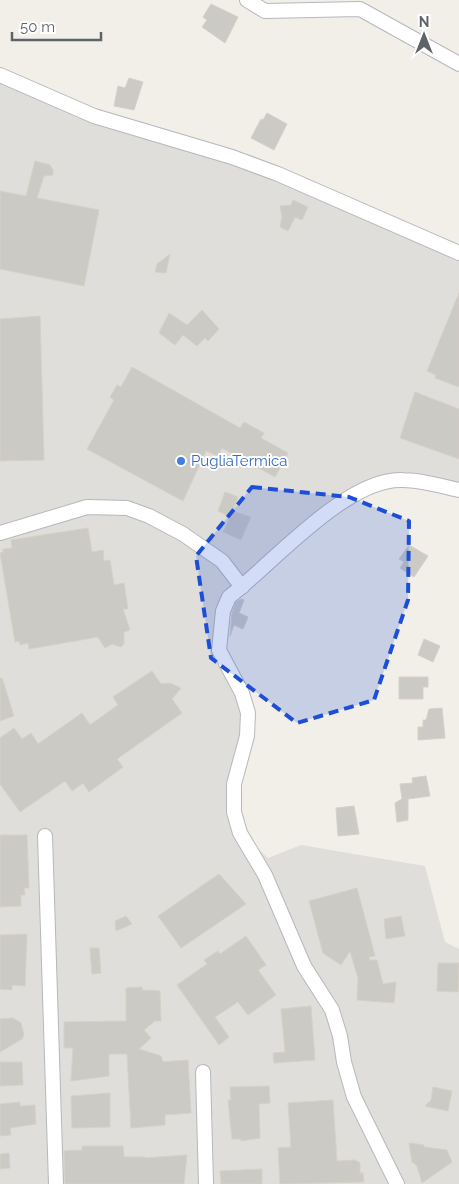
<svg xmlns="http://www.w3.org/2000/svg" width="459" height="1184" viewBox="0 0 459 1184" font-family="Raleway,sans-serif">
  <rect width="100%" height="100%" fill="#f1efe8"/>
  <polygon fill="#e0deda" points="0,75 181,142 459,253 459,490 402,479 359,491 229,597 219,650 248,713 238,760 240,833 268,858 301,845 425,866 445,942 459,949 459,1184 0,1184"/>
  <g fill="#cccac5" stroke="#d6d1c6">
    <polygon points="211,4 238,17 225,43 202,27 207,20 203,17"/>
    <polygon points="129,78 143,82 134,110 114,106 118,86 125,88"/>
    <polygon points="267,113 287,124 274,150 251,138 261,119 263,120"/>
    <polygon points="35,161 50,165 53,170 53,175 44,176 37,198 99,210 84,286 0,269 0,191 26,196"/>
    <polygon points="293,200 308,207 302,220 295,217 288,231 280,227 282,217 280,206 291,205"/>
    <polygon points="170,254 166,273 155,272 157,264"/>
    <polygon points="459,293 459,387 435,378 436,375 427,371"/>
    <polygon points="202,310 219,329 208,341 205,338 197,346 183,335 175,345 159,333 169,313 187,325"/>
    <polygon points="40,316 44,460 0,461 0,319"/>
    <polygon points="132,367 240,428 244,422 264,433 261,438 288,453 275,477 222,448 218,456 206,451 183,501 87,449 114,400 110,397 117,385 121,387"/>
    <polygon points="415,392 459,409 459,459 400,438"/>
    <polygon points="225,492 238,497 233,511 251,517 241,540 223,532 230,517 218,511"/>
    <polygon points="88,528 92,552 103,550 104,561 110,560 114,585 124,583 128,609 123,609 130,630 124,632 124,644 121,647 112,644 105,648 98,637 29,649 28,643 20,645 19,641 15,642 0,553 3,552 3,549 12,548 11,540"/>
    <polygon points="409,545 428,556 414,577 400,568 404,562 399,559"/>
    <polygon points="241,599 244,600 239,613 248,617 243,629 234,625 230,636 232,613 236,602"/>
    <polygon points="424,639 440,646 433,662 418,655"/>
    <polygon points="152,671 161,684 170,683 181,688 172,699 182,713 117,759 123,767 89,792 83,783 72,791 65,781 20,812 0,784 0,738 14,728 22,739 31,733 38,744 82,713 90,725 118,705 113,697"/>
    <polygon points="399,677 428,677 428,687 423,687 423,699 399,699"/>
    <polygon points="0,678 2,678 14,716 0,721"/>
    <polygon points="442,708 445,738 418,740 418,727 423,727 423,720 426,720 429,709"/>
    <polygon points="426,776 430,796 408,799 408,820 397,822 395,803 402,799 400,784 413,783 412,778"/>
    <polygon points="354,806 359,834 338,836 336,808"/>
    <polygon points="0,835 27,835 29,888 24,888 25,895 21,895 21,906 0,907"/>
    <polygon points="219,874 246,904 181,948 158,916"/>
    <polygon points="357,888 375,956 369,957 370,960 377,960 383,984 396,982 394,1003 357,1000 358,978 350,951 341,965 323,953 309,901"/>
    <polygon points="126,916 132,924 116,931 115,921"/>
    <polygon points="401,916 405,936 386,939 384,919"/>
    <polygon points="27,934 25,986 12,985 12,990 0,989 0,935"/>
    <polygon points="246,936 266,965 258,970 276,995 248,1015 238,1002 215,1017 229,1037 219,1045 177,985 207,964 204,960 218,951 220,954"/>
    <polygon points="90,948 99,948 101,973 92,974"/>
    <polygon points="438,963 459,963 458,992 437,991"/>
    <polygon points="142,987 142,990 160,991 161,1021 155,1021 144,1030 151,1038 139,1049 161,1056 163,1062 188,1060 191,1113 165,1115 165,1125 131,1128 127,1054 109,1054 109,1076 71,1081 73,1048 64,1048 64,1022 126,1021 126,988"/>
    <polygon points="311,1006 315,1060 274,1063 273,1053 285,1052 281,1009"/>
    <polygon points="13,1018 21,1023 24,1035 22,1039 0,1052 0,1019"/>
    <polygon points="0,1062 22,1062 23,1085 0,1086"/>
    <polygon points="269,1086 270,1103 259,1104 260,1138 241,1141 241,1139 232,1139 228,1100 231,1100 230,1087"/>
    <polygon points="433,1087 452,1091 448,1111 425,1106 431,1100"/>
    <polygon points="110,1093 110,1127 72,1128 71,1096"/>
    <polygon points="333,1100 337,1161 355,1160 360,1163 360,1173 363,1173 364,1182 280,1184 278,1148 291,1147 288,1103"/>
    <polygon points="20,1102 20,1106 35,1105 36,1124 10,1128 11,1135 0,1136 0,1104"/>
    <polygon points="409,1143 424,1145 424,1147 447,1150 452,1162 422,1183 417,1166 412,1162"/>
    <polygon points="82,1146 123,1146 124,1157 145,1157 145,1158 187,1155 184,1184 65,1184 64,1151 82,1150"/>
    <polygon points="9,1153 10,1168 0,1169 0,1154"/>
    <polygon points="262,1169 262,1184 221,1184 220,1171"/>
  </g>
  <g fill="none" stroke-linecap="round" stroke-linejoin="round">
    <defs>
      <g id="minor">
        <polyline points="247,0 265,11 360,9 459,64"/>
        <polyline points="0,75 94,116 232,157 278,174 459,253"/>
        <polyline points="0,533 87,507 127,508 149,516 183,534 222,561 242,587"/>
        <polyline points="45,836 56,1184"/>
        <polyline points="203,1072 206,1184"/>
        <path d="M397,1184L354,1097L344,1062L340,1036L332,1010L304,966L265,875L240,833L234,812V784L247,736L248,713L242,693L219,650L223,611L229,597C272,564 347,477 403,480C421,480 441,486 459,490"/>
      </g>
    </defs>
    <use href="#minor" stroke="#b5b8bc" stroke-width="16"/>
    <use href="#minor" stroke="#fff" stroke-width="14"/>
  </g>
  <path fill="#1d4ed8" fill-opacity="0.2" stroke="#1d4ed8" stroke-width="4" stroke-dasharray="10 6" stroke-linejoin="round" d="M252,487L349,497L409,521L408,600L374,700L297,723L211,658L196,556Z"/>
  <circle fill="#3f7fe0" stroke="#fff" stroke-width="2" cx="181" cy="461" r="5"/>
  <g text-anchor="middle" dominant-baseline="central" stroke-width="4" stroke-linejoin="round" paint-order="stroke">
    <g font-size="15" fill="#366cbe" stroke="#fff" text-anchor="start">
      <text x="191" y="461">PugliaTermica</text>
    </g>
  </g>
  <g transform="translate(424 35)" stroke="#ffffff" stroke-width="4" paint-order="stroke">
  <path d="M0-4L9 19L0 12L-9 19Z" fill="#5f6368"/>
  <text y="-8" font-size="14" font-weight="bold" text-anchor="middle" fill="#5f6368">N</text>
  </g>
  <path d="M12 32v8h89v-8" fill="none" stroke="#5f6368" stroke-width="2.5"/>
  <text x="20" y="32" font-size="15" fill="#5f6368" stroke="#ffffff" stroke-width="4" paint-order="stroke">50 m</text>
</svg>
